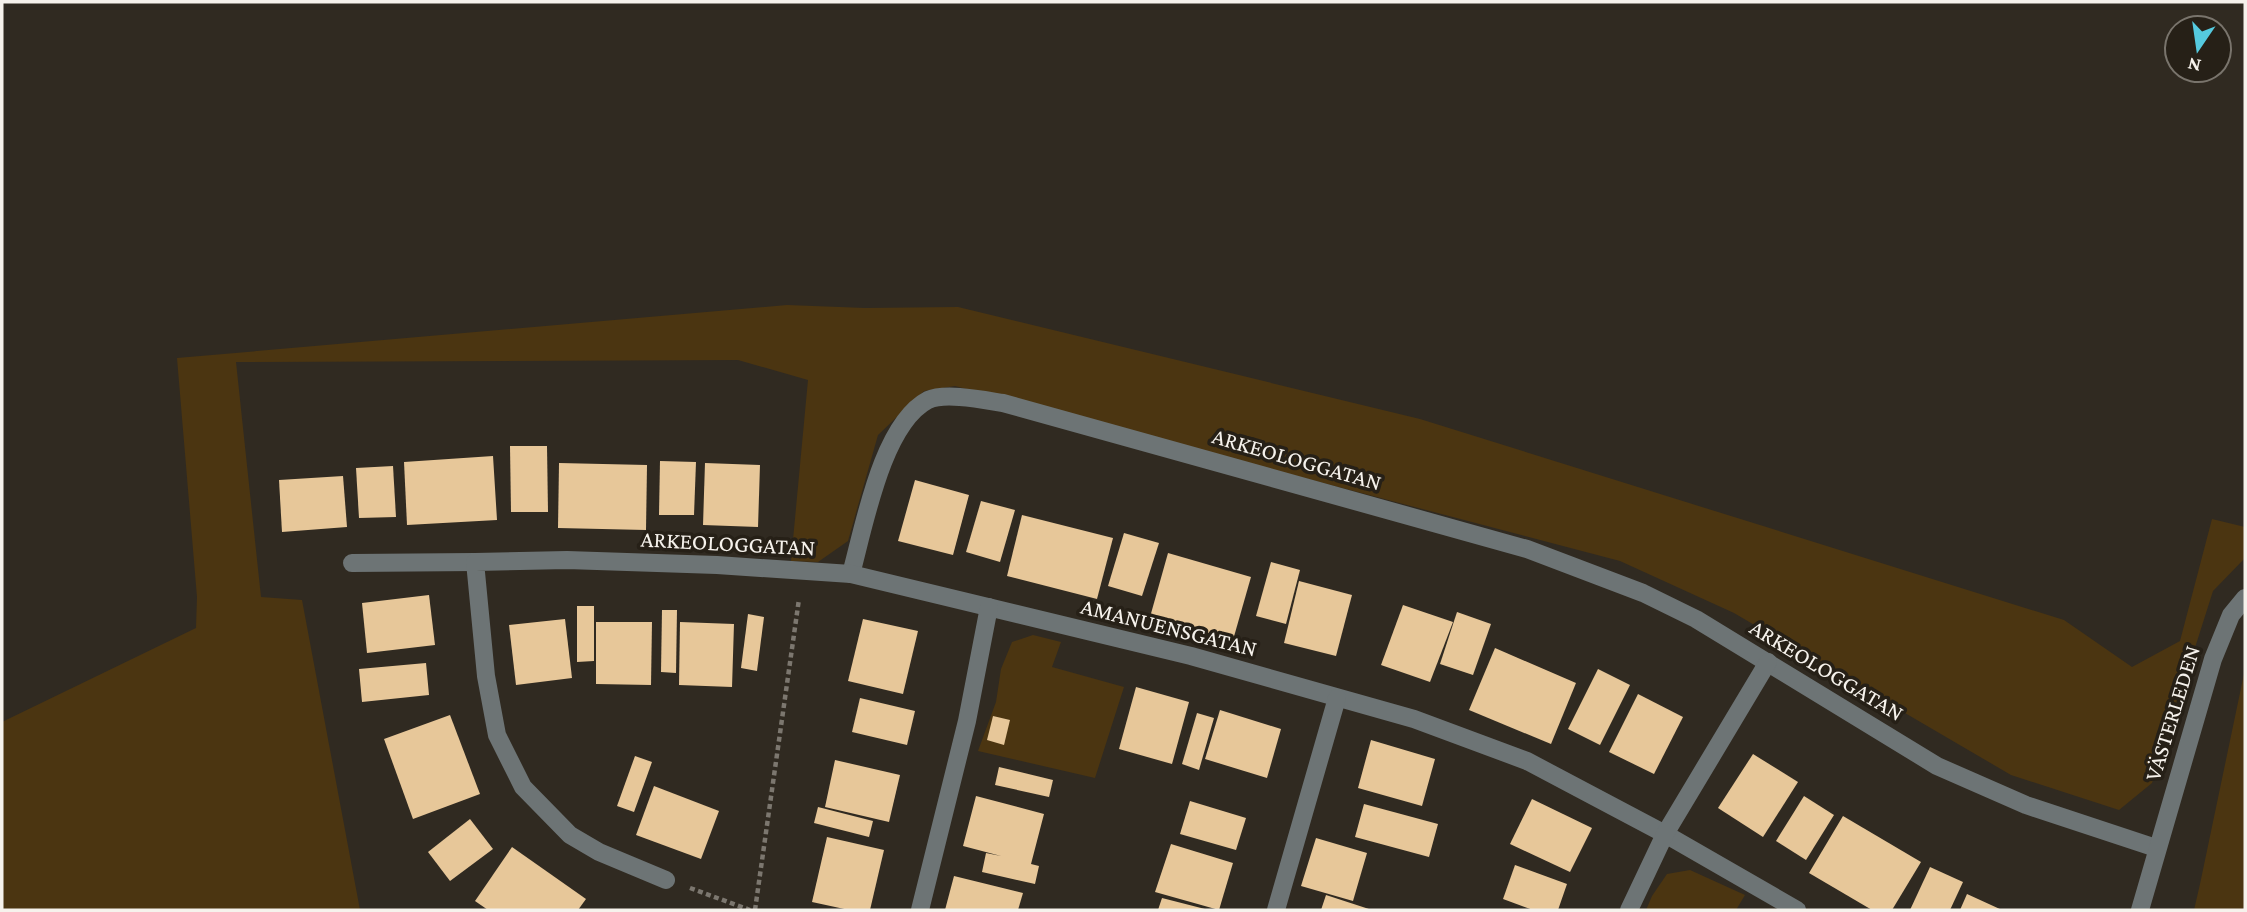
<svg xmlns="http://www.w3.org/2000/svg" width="2247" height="912" viewBox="0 0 2247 912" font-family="'Crimson Pro',serif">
  <rect width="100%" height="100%" fill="#302a21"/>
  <g fill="#4b3511">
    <polygon points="787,305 865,308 958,307 1420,419 2064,620 2132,667 2180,641 2212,519 2245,527 2245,558 2213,591 2152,783 2119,810 2011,775 1734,613 1620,561 955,386 924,391 878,435 848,541 818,562 791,561 808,380 738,360 236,362 261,597 302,600 360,910 2,910 2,722 196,628 197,597 177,358"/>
    <polygon points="1033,635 1061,642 1052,667 1124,687 1095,778 978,751 996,702 1001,669 1012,642"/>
    <polygon points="2245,669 2245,910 2194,910 2200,884"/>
    <polygon points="1690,870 1745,895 1736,910 1646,910 1652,896 1667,874"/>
  </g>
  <g fill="#e7c799">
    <polygon points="510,446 547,446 548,512 511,512"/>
    <polygon points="493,456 497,520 407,525 404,462"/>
    <polygon points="660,461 696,462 694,515 659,515"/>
    <polygon points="559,463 647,465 646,530 558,528"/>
    <polygon points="705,463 760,465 758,527 703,525"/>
    <polygon points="393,466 396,517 359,518 356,468"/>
    <polygon points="343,476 347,527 282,532 279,480"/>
    <polygon points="915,480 969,495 953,555 898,541"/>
    <polygon points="981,501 1015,510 1000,562 966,552"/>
    <polygon points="1022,515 1113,538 1097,599 1007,576"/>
    <polygon points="1124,533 1159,543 1142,596 1108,586"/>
    <polygon points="1168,553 1251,577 1233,640 1150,617"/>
    <polygon points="1271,562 1300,570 1286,624 1256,616"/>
    <polygon points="1299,581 1352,595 1336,656 1284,643"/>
    <polygon points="429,595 435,645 367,653 362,603"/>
    <polygon points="1403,605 1453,622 1430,682 1381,665"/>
    <polygon points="577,606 594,606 594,661 577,662"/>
    <polygon points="662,610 677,610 676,673 661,672"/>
    <polygon points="1457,612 1491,624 1473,675 1440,664"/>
    <polygon points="748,614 764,617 757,671 741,668"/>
    <polygon points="565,619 572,678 516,685 509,625"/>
    <polygon points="863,619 918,631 903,694 848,681"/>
    <polygon points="596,622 652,622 651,685 596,684"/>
    <polygon points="680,622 734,624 732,687 679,685"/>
    <polygon points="1495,648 1576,683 1551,744 1469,710"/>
    <polygon points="426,663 429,695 362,702 359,669"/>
    <polygon points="1598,669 1630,685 1600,745 1568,729"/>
    <polygon points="1136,687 1189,702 1172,764 1119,749"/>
    <polygon points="1638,694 1683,717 1654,774 1609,752"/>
    <polygon points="860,698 915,711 907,745 852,732"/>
    <polygon points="1220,710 1281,729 1267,778 1205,759"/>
    <polygon points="1197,713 1214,718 1199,770 1182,764"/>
    <polygon points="450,715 480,794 413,819 384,739"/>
    <polygon points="993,716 1010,720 1004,745 987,740"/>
    <polygon points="1371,740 1435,759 1422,806 1358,788"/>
    <polygon points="1753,754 1798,782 1763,837 1718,808"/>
    <polygon points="635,756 652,762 634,812 617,806"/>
    <polygon points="835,760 900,775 889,822 825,807"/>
    <polygon points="999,767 1053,780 1049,797 995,785"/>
    <polygon points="654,786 719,811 701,859 636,835"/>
    <polygon points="976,796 1044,814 1031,864 1039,866 1035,884 982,872 986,853 1001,856 963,846"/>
    <polygon points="1804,796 1834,815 1806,860 1776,841"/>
    <polygon points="1532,799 1592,828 1570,872 1510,844"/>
    <polygon points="1190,801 1246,818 1236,850 1180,834"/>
    <polygon points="1364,804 1438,824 1429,857 1355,837"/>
    <polygon points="818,807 873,821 869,837 814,823"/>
    <polygon points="1843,816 1921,862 1892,910 1872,910 1809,873"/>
    <polygon points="470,819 493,849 450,881 428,852"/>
    <polygon points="827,837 884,850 870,910 849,910 812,902"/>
    <polygon points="1316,838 1367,853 1353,901 1301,886"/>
    <polygon points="1171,844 1233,863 1219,910 1155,892"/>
    <polygon points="512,847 586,899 578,910 488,910 475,901"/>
    <polygon points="1515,865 1567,884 1558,910 1533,910 1503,899"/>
    <polygon points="1930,867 1963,882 1950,910 1910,910"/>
    <polygon points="954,876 1023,893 1018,910 945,910"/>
    <polygon points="1967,894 2002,910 1960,910"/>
    <polygon points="1326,895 1372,910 1321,910"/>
    <polygon points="1162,898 1205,909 1205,910 1158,910"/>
  </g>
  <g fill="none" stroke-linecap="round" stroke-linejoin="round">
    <g stroke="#7c776f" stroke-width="4.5" stroke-dasharray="5 3.5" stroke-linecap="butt">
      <polyline points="690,888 750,910"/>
      <polyline points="755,910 799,599"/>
    </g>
    <g stroke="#6d7475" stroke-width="18">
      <polyline points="352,563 475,562"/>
      <path d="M851,574C864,527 882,424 928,400C945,392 984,400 1003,403L1527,549L1643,593L1696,619L1937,766L2026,805L2156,848"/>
      <polyline points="666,880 599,852 570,835 523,787 497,735 486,676 475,562 567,560 717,565 851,574 1191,656 1414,719 1527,761 1665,834 1797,910"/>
      <polyline points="920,910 967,721 989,607"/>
      <polyline points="1276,910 1337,698"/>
      <polyline points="1629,910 1665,834 1768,662"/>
      <polyline points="2140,910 2213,659 2231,615 2245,598"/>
    </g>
  </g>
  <g text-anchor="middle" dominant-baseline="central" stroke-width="7" stroke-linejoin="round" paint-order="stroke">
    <g font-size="23" fill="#f6f2ec" stroke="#262017">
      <text transform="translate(1297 459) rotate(16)">ARKEOLOGGATAN</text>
      <text transform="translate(728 543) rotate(3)">ARKEOLOGGATAN</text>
      <text transform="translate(1169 627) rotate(14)">AMANUENSGATAN</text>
      <text transform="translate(1827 670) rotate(31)">ARKEOLOGGATAN</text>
      <text transform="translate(2172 713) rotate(-73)">VÄSTERLEDEN</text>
    </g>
  </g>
  <rect width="2247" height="912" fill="none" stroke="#f6f2ec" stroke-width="7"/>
  <g transform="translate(2198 49) rotate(193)"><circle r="33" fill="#262017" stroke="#79746c" stroke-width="2"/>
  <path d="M0-5L12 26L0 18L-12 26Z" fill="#55cadf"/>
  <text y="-10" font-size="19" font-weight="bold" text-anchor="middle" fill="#f6f2ec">N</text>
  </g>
</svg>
